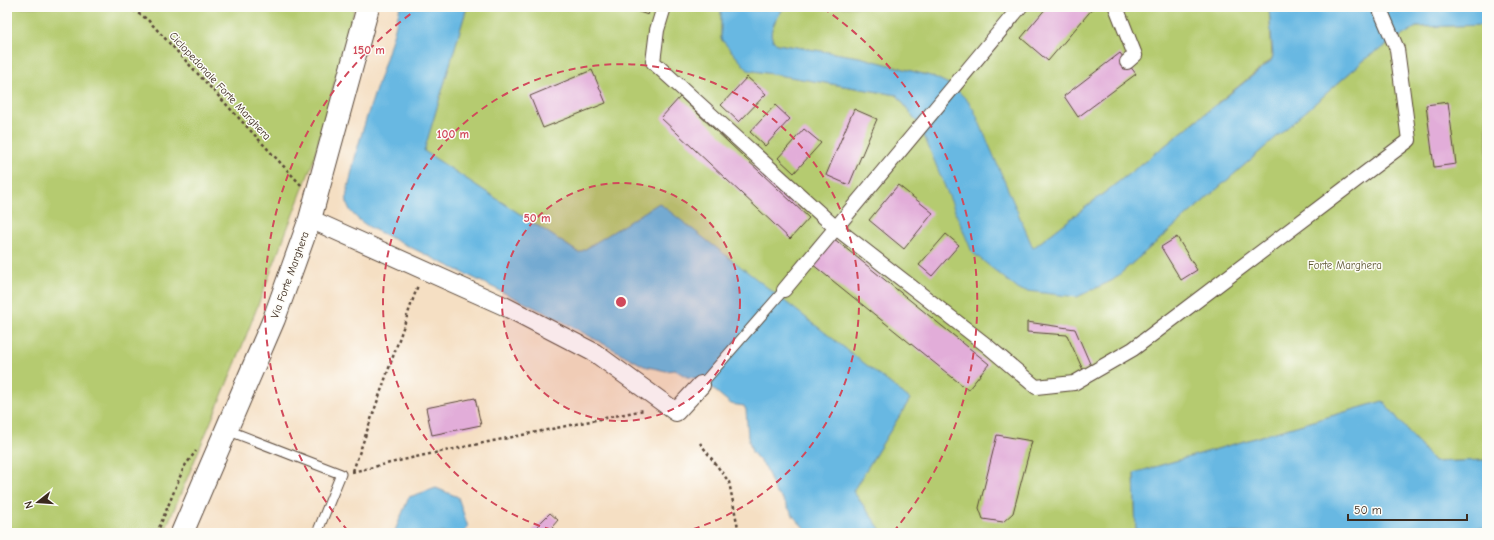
<svg xmlns="http://www.w3.org/2000/svg" width="1494" height="540" viewBox="0 0 1494 540" font-family="'Comic Neue',sans-serif">
  <rect width="100%" height="100%" fill="#fdfcf7"/>
  <filter id="ink" filterUnits="userSpaceOnUse"><feTurbulence type="fractalNoise" baseFrequency=".025" numOctaves="2"/><feDisplacementMap in="SourceGraphic" scale="8" xChannelSelector="R" yChannelSelector="G"/><feConvolveMatrix kernelMatrix="1 2 1 2 8 2 1 2 1" color-interpolation-filters="sRGB"/></filter>
  <filter id="wash" filterUnits="userSpaceOnUse"><feTurbulence type="fractalNoise" baseFrequency=".012" numOctaves="4" result="noise"/><feDisplacementMap in="SourceGraphic" scale="16" xChannelSelector="R" yChannelSelector="G"/><feGaussianBlur stdDeviation="0.9" result="paint"/><feColorMatrix in="noise" values="0 0 0 0 0 0 0 0 0 0 0 0 0 0 0 0 0 1.4 0 .05"/><feComposite in="paint" operator="in"/></filter>
  <g filter="url(#wash)">
    <rect width="100%" height="100%" fill="#f5dfc3"/>
    <g fill="#b5cb6f" stroke="#787a46">
      <polygon points="7,7 355,7 313,162 236,362 164,533 7,533"/>
      <polygon points="467,7 721,7 721,39 748,70 897,95 920,126 1077,297 1113,280 1369,56 1416,27 1487,25 1487,460 1434,462 1383,401 1134,473 1136,533 883,533 853,491 910,399 659,204 579,253 424,151"/>
      <path d="M784,7H1269L1272,59L1157,152L1033,248L967,100L953,86L934,77L859,57L777,44C763,34 778,18 784,7Z"/>
      <polygon points="1487,528 1487,533 1284,533 1295,531"/>
    </g>
    <g fill="#67b8e2" stroke="#517180">
      <path d="M400,7H467L424,151L579,253L659,203L910,399L853,491L883,533H809L794,517L782,498L776,493L766,468L752,452L748,438L746,410L744,406L731,404L701,379L687,377L675,370L666,371L644,366L558,319L371,228C361,222 349,214 347,202C345,192 350,183 351,175C363,117 388,64 400,7Z"/>
      <path d="M721,7H784C778,18 763,34 777,44L859,57L934,77L953,86L967,100L974,110L1033,248L1157,152L1271,61L1273,56L1269,7H1487V25L1416,27L1369,56L1113,280L1077,297L1019,290L972,252L920,126L897,95L748,70L721,39Z"/>
      <polygon points="1383,401 1434,462 1487,460 1487,528 1295,531 1284,533 1136,533 1134,473"/>
      <polygon points="436,488 458,497 468,527 464,533 394,533 409,497"/>
    </g>
    <g id="blocks">
      <g fill="#e2add9">
        <polygon points="624,7 651,7 648,15"/>
        <polygon points="1047,7 1094,7 1048,61 1021,38"/>
        <polygon points="1120,53 1136,74 1078,117 1064,96"/>
        <polygon points="592,70 606,103 543,128 530,96"/>
        <polygon points="747,77 766,94 739,122 721,105"/>
        <polygon points="680,97 809,218 790,239 661,118"/>
        <polygon points="1448,102 1456,164 1434,167 1426,105"/>
        <polygon points="775,105 790,119 765,146 750,132"/>
        <polygon points="854,109 877,119 849,185 826,175"/>
        <polygon points="804,129 821,143 794,173 778,158"/>
        <polygon points="898,185 933,213 904,249 869,220"/>
        <polygon points="946,234 959,245 932,276 919,265"/>
        <polygon points="1177,237 1197,270 1181,280 1161,247"/>
        <polygon points="833,238 989,364 968,390 812,264"/>
        <polygon points="1027,322 1075,329 1091,366 1083,370 1067,335 1027,332"/>
        <polygon points="475,398 481,425 432,435 426,408"/>
        <polygon points="997,435 1032,441 1013,513 1003,522 983,519 979,508"/>
        <polygon points="550,513 558,520 552,527 558,533 532,533 531,532"/>
      </g>
    </g>
  </g>
  <g filter="url(#ink)">
    <use href="#blocks" fill-opacity="0" stroke="#574537" stroke-width="1"/>
    <g fill="none" stroke-linecap="round" stroke-linejoin="round">
      <defs>
        <g id="service">
          <polyline points="701,385 784,290"/>
          <polyline points="227,430 341,474 317,533"/>
        </g>
        <g id="pedestrian">
          <polyline points="664,7 657,30 653,62 836,228 985,344 1036,387 1074,383 1133,349 1409,140 1397,49 1379,7"/>
          <polyline points="1116,7 1135,55 1127,62"/>
          <polyline points="784,290 1020,7"/>
        </g>
        <polyline id="minor" points="310,219 504,306 595,353 676,412 701,385"/>
        <polyline id="tertiary" points="182,533 274,319 310,219 368,7"/>
      </defs>
      <use href="#service" stroke="#574537" stroke-width="11"/>
      <use href="#pedestrian" stroke="#574537" stroke-width="16"/>
      <use href="#minor" stroke="#574537" stroke-width="20"/>
      <use href="#tertiary" stroke="#574537" stroke-width="24"/>
      <g stroke="#574537" stroke-width="2.5" stroke-dasharray="3 3" stroke-linecap="butt">
        <polyline points="128,7 147,19 301,185"/>
        <polyline points="700,443 729,482 739,533"/>
        <polyline points="353,471 418,285"/>
        <polyline points="352,472 420,456 644,410"/>
        <polyline points="157,533 184,467 196,451"/>
      </g>
      <use href="#service" stroke="#fff" stroke-width="9"/>
      <use href="#pedestrian" stroke="#fff" stroke-width="14"/>
      <use href="#minor" stroke="#fff" stroke-width="18"/>
      <use href="#tertiary" stroke="#fff" stroke-width="22"/>
    </g>
  </g>
  <circle cx="621" cy="302" r="119" fill="#d1495b" fill-opacity=".12"/>
  <g fill="none" stroke="#d1495b" stroke-width="2" stroke-dasharray="7 5">
    <circle cx="621" cy="302" r="119"/>
    <path d="M563 533A238 238 0 1 1 679 533"/>
    <path d="M348 531A357 357 0 0 1 419 8M823 8A357 357 0 0 1 894 531"/>
  </g>
  <g text-anchor="middle" dominant-baseline="central" stroke-width="3" stroke-linejoin="round" paint-order="stroke">
    <g font-size="11" fill="#3b2a1e" stroke="#fdfcf7">
      <text transform="translate(220 86) rotate(47)">Ciclopedonale Forte Marghera</text>
      <text transform="translate(290 275) rotate(-70)">Via Forte Marghera</text>
    </g>
    <g font-size="11" fill="#605a36" stroke="#fdfcf7">
      <text x="1345" y="265">Forte Marghera</text>
    </g>
  </g>
  <circle cx="621" cy="302" r="6" fill="#d1495b" stroke="#fdfcf7" stroke-width="2"/>
  <g font-size="12" text-anchor="middle" font-weight="bold" fill="#d1495b" stroke="#fdfcf7" stroke-width="3" stroke-linejoin="round" paint-order="stroke">
    <text x="369" y="54">150 m</text>
    <text x="453" y="138">100 m</text>
    <text x="537" y="222">50 m</text>
  </g>
  <rect width="1494" height="540" fill="none" stroke="#fdfcf7" stroke-width="24"/>
  <g transform="translate(38 502) rotate(253)" stroke="#fdfcf7" stroke-width="3" paint-order="stroke">
  <path d="M0-3L7 15L0 10L-7 15Z" fill="#3b2a1e"/>
  <text y="-6" font-size="11" font-weight="bold" text-anchor="middle" fill="#3b2a1e">N</text>
  </g>
  <path d="M1348 514v6h119v-6" fill="none" stroke="#3b2a1e" stroke-width="2"/>
  <text x="1354" y="514" font-size="12" fill="#3b2a1e" stroke="#fdfcf7" stroke-width="3" paint-order="stroke">50 m</text>
</svg>
